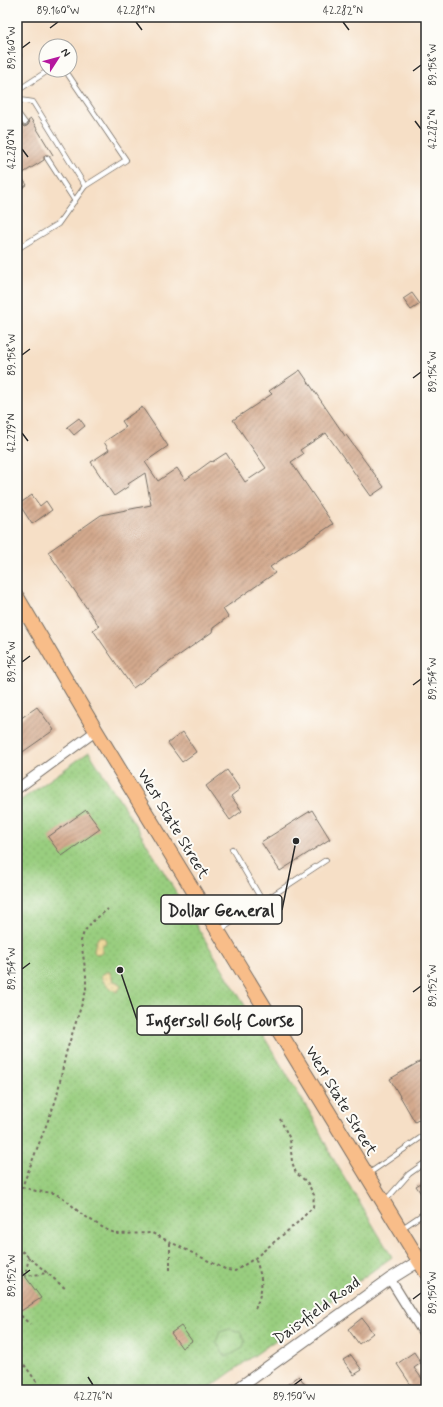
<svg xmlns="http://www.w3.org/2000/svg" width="443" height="1407" viewBox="0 0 443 1407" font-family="Mynerve,sans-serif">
  <defs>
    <pattern id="grass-dots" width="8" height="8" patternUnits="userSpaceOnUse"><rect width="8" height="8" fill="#99ce7f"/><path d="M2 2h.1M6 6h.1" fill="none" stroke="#84b16e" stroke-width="1.8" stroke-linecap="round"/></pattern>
    <pattern id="sand-dots" width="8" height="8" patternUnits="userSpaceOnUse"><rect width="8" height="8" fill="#eeda9e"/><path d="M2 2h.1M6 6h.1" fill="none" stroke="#cb8" stroke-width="1.8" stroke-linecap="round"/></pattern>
    <pattern id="park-crowns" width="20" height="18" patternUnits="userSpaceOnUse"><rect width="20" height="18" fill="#99ce7f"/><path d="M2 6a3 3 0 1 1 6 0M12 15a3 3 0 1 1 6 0" fill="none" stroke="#84b16e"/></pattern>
    <pattern id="building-hatch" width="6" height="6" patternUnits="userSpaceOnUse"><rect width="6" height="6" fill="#d3a98d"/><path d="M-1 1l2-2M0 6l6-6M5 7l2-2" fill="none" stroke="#ab8a73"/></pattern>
  </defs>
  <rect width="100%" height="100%" fill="#fdfcf7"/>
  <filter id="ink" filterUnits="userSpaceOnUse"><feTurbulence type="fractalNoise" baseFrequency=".025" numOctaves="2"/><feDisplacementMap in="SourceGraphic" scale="8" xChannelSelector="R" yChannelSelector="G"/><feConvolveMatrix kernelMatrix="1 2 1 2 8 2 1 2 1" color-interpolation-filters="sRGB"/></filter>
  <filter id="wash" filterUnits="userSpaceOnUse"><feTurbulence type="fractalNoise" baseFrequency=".012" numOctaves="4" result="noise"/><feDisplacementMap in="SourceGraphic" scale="16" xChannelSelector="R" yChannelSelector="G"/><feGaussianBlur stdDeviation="0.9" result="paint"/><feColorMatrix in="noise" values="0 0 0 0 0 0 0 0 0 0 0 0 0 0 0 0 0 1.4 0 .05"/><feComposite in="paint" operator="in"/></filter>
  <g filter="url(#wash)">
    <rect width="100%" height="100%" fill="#f6dfc6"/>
    <polygon fill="url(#grass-dots)" stroke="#627c55" points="89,752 134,823 312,1116 331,1155 392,1257 206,1390 17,1390 17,803"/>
    <g fill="url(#sand-dots)" stroke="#8c8264">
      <path d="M100,936L105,938L106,943L102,945V953L96,954L94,952C94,948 96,939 100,936Z"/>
      <path d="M107,972H110L113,981L117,982L121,987L117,992C109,988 103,984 101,975Z"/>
    </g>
    <polygon fill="url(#park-crowns)" stroke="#627c55" points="230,1329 240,1332 245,1340 243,1348 226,1357 216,1342 220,1332"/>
    <g id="blocks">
      <g fill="url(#building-hatch)">
        <polygon points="31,119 53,155 50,156 48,155 45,155 44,157 44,160 20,175 27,185 17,191 17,128 22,125 24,127 27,126 29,124 28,121"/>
        <polygon points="412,293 420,304 411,310 403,299"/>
        <polygon points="300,370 345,436 346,435 384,487 371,496 326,433 300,450 303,454 291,462 333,524 270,567 275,573 223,609 228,617 213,628 212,632 133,688 93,630 99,626 48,552 101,515 151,505 145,473 128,484 129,486 114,496 91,462 109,450 104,442 126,427 122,421 142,407 168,446 145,462 158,481 177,468 185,480 211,461 212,462 226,453 245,482 266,468 233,420 272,394 269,391"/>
        <polygon points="79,418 85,426 74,435 67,427"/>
        <polygon points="32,495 40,506 46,501 52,510 32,524 19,504"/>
        <polygon points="37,707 54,730 17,756 17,721"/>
        <polygon points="183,732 196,752 182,762 168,743"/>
        <polygon points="227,770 240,789 231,796 242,811 230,820 206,786"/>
        <polygon points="86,810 100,829 62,856 48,837"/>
        <polygon points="312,810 330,839 280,871 261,842"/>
        <polygon points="426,1058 426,1115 415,1122 390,1079"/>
        <polygon points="426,1180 426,1201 416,1186"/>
        <polygon points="17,1265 41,1298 21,1311 17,1306"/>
        <polygon points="362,1318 373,1333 359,1344 348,1329"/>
        <polygon points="181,1326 192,1341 182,1348 171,1333"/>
        <polygon points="414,1352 421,1363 414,1368 426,1384 426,1390 405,1390 411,1385 397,1364"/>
        <polygon points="351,1355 362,1370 354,1375 343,1360"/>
        <polygon points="299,1376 309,1390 280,1390"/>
      </g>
    </g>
  </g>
  <g filter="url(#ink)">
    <use href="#blocks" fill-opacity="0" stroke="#726a61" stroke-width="1"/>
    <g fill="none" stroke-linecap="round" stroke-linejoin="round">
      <defs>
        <g id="service">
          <polyline points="17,52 19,55 17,56"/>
          <polyline points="65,70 126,160 85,186"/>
          <polyline points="17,91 49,70"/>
          <polyline points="17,98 19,100 33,102 85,186 58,224 17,249"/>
          <polyline points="19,100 17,112 25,123"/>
          <polyline points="47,158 75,201"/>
          <polyline points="232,849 263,902"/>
          <polyline points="220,930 326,860"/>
          <polyline points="371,1172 426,1134"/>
          <polyline points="385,1201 409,1174 426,1162"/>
          <polyline points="401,1229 426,1212"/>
        </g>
        <g id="minor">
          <polyline points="17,789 96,731"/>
          <polyline points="390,1279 426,1337"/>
        </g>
        <polyline id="tertiary" points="236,1390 390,1279 419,1261"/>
        <polyline id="primary" points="17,597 96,731 426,1272"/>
      </defs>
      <use href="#service" stroke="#726a61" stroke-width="6"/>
      <use href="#minor" stroke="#726a61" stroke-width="11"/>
      <use href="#tertiary" stroke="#726a61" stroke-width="13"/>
      <use href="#primary" stroke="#726a61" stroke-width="16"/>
      <g stroke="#726a61" stroke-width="2" stroke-dasharray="3 3" stroke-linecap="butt">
        <polyline points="22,1187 36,1191 54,1193 65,1199 80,1213 105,1229 117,1234 152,1233 227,1270 235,1271 255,1258 297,1223 313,1207 314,1195 307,1182 296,1173 292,1162 290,1139 280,1119"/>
        <polyline points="17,1200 56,1100 66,1053 86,991 86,975 81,941 84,932 92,922 108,909"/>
        <polyline points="17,1247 67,1290"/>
        <polyline points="29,1257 25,1276 48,1273"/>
        <polyline points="170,1270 170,1241"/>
        <path d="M255,1309C264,1288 263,1279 255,1258"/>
        <polyline points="17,1311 24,1319 30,1324"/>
        <polyline points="17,1355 36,1381 38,1390"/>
      </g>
      <use href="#service" stroke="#fff" stroke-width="4.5"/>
      <use href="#minor" stroke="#fff" stroke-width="9"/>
      <use href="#tertiary" stroke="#fff" stroke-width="11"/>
      <use href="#primary" stroke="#f8bd89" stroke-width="14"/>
    </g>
  </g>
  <path fill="none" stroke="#2b2b2b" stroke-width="1.5" d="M136,22L142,30M343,22L349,30M50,28L58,22M22,48L30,42M413,71L421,65M415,121L421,129M22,149L28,157M22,355L30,349M413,378L421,372M22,433L28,441M22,662L30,656M413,685L421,679M22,969L30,963M413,992L421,986M22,1276L30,1270M413,1299L421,1293M88,1377L93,1385M294,1385L302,1379"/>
  <g text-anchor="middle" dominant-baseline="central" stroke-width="4" stroke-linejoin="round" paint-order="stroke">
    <g font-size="16" fill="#2b2b2b" stroke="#fdfcf7">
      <text transform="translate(173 824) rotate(59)">West State Street</text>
      <text transform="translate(341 1101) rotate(59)">West State Street</text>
      <text transform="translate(317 1311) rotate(-36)">Daisyfield Road</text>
    </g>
  </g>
  <path fill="none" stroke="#2b2b2b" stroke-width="1.5" d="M296 841L282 910M120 970L137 1020"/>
  <g fill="#2b2b2b" stroke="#fdfcf7" stroke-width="1.5">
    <circle cx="296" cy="841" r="4"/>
    <circle cx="120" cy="970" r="4"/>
  </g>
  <g fill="#fdfcf7" stroke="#2b2b2b" stroke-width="1.5">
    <rect x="161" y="895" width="121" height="29" rx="4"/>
    <rect x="137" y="1006" width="165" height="29" rx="4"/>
  </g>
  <g font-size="17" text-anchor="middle" font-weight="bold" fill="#2b2b2b">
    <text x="221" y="916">Dollar General</text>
    <text x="220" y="1026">Ingersoll Golf Course</text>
  </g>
  <rect width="443" height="1407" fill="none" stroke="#fdfcf7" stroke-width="44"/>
  <g transform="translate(58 58) rotate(54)"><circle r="19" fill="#fdfcf7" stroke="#a9a8a5"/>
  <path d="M0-3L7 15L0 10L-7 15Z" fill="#b5179e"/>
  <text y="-6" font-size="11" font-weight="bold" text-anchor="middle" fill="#2b2b2b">N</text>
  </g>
  <rect x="22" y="22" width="399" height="1363" fill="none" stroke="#2b2b2b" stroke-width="1.5"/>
  <g font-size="10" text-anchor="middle" fill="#2b2b2b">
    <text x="58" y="14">89.160°W</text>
    <text x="136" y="14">42.281°N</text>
    <text x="343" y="14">42.282°N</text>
    <text transform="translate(11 48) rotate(-90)" y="4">89.160°W</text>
    <text transform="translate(432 65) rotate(-90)" y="4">89.158°W</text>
    <text transform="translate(432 129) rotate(-90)" y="4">42.282°N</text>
    <text transform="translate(11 149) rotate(-90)" y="4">42.280°N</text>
    <text transform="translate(11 355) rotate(-90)" y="4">89.158°W</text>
    <text transform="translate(432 372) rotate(-90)" y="4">89.156°W</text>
    <text transform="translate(11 433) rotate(-90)" y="4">42.279°N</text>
    <text transform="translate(11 662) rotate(-90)" y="4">89.156°W</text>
    <text transform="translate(432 679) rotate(-90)" y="4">89.154°W</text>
    <text transform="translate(11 969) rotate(-90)" y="4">89.154°W</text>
    <text transform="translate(432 986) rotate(-90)" y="4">89.152°W</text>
    <text transform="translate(11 1276) rotate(-90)" y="4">89.152°W</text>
    <text transform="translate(432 1293) rotate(-90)" y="4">89.150°W</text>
    <text x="93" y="1400">42.276°N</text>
    <text x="294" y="1400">89.150°W</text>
  </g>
</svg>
